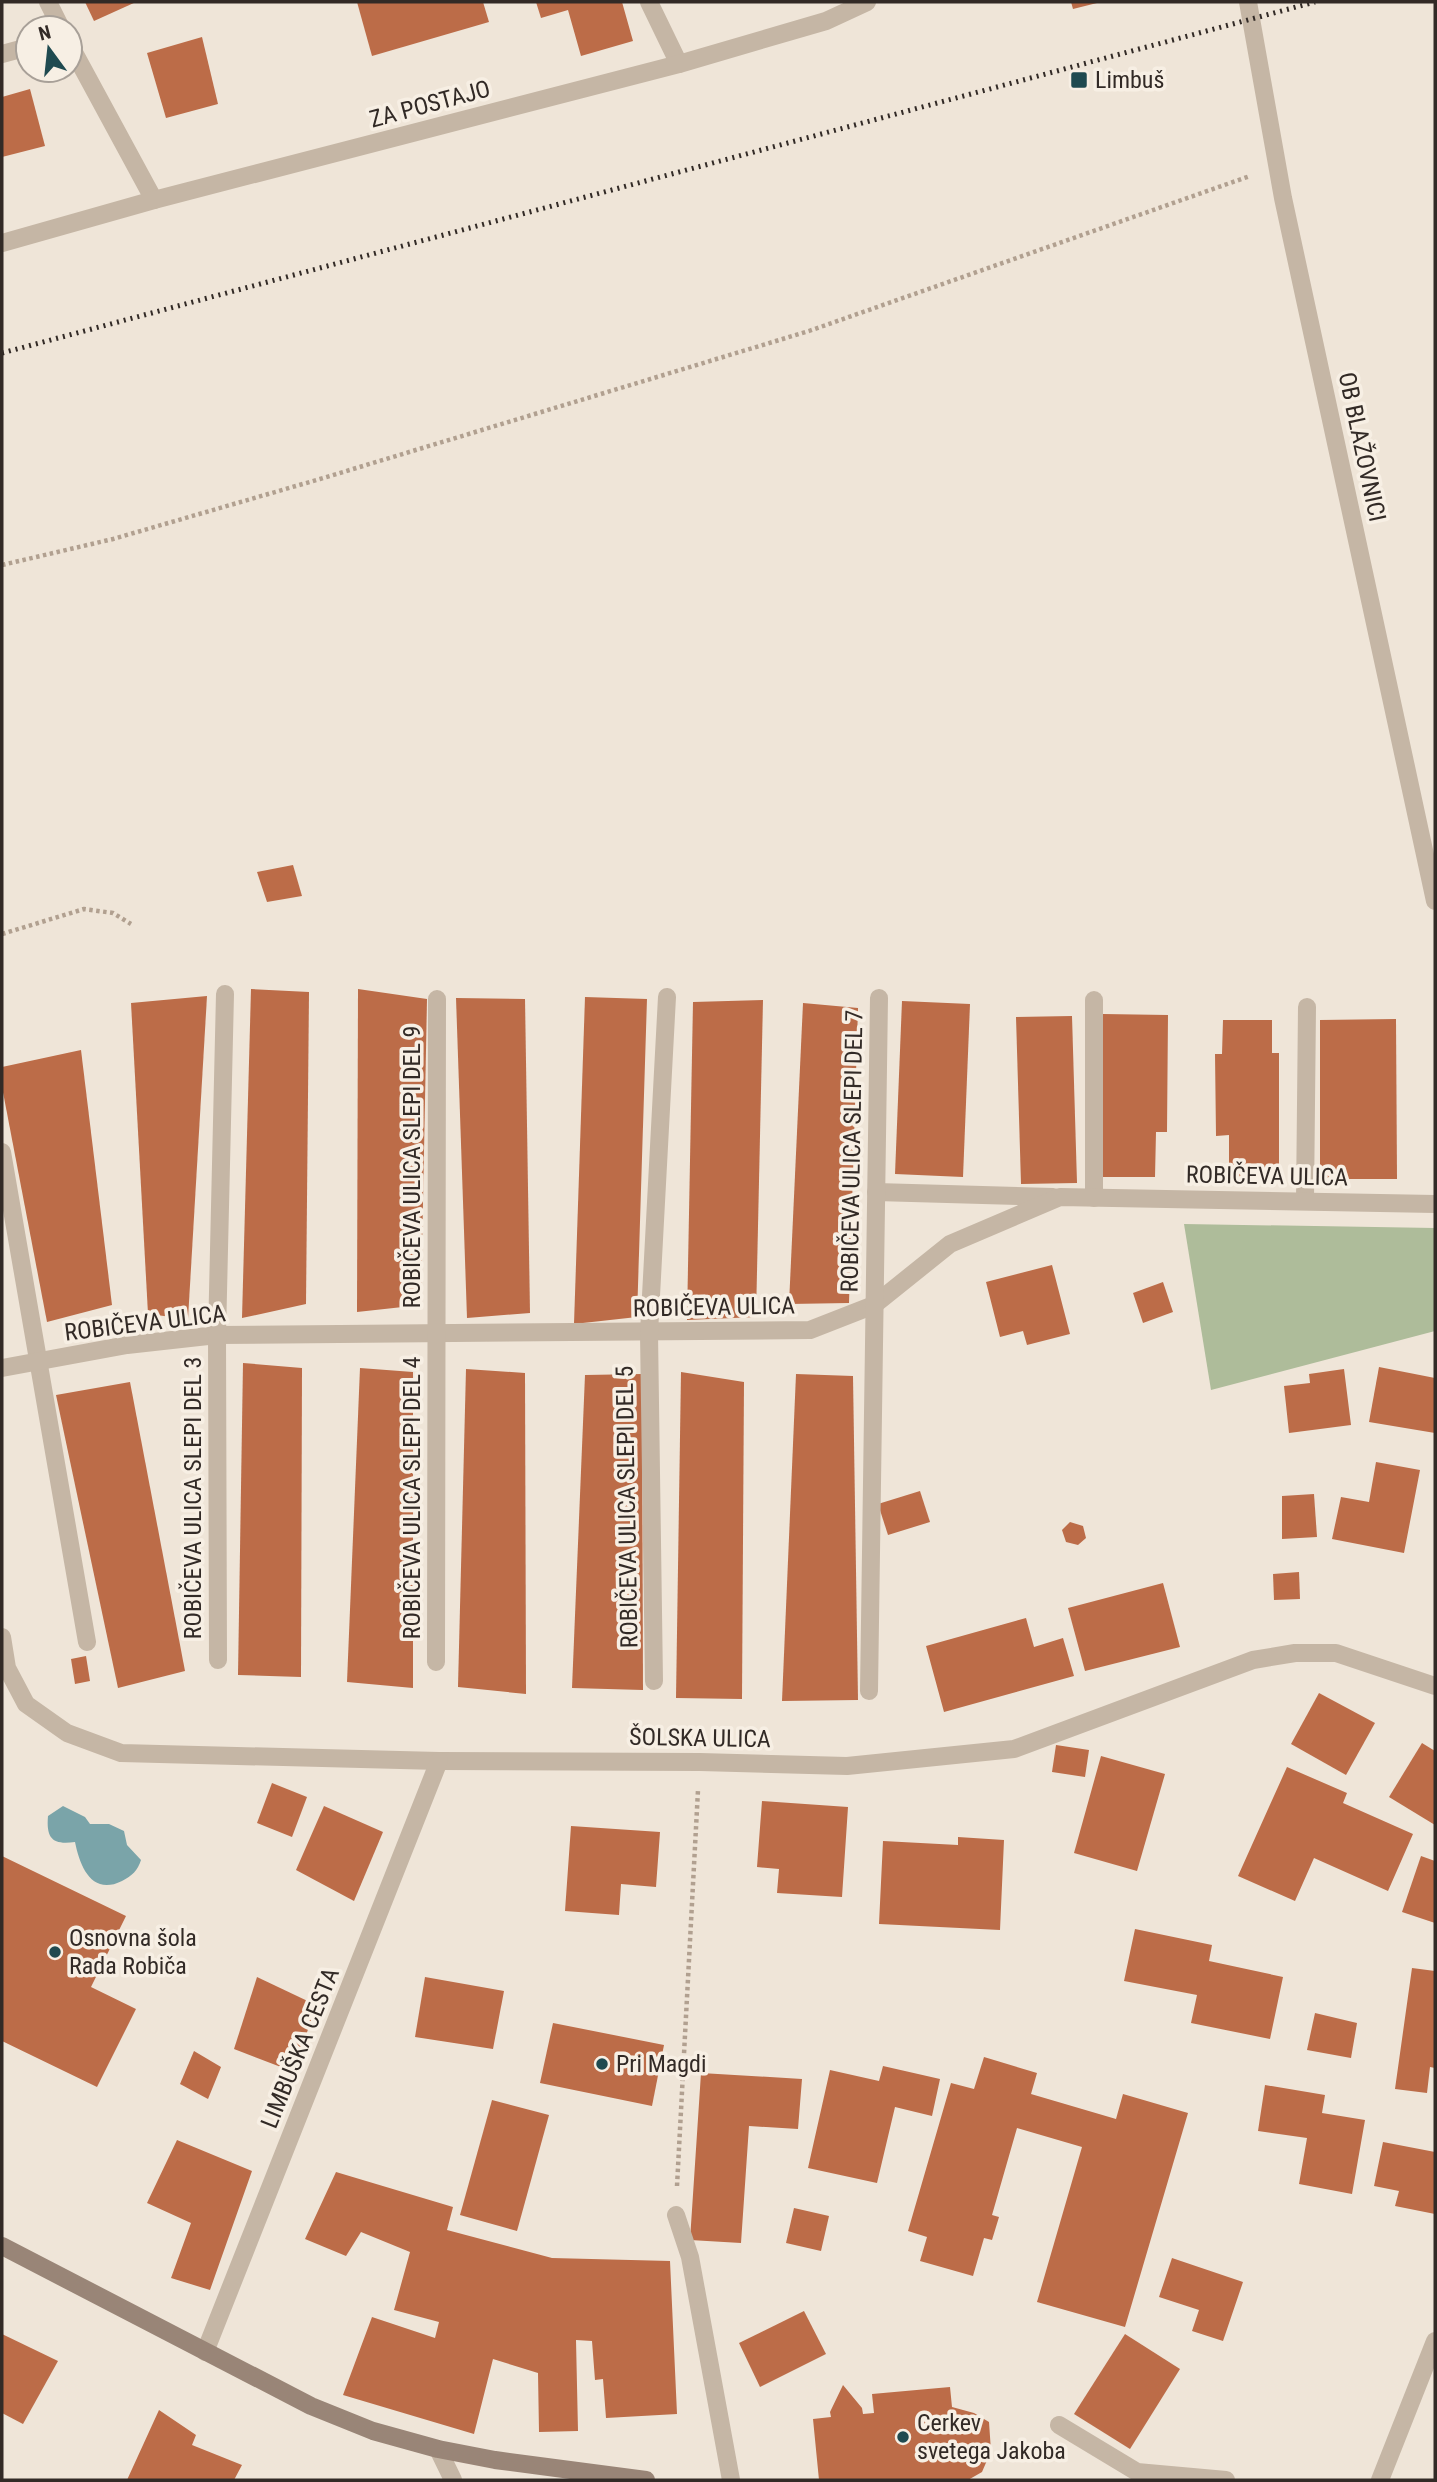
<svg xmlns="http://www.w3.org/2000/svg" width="1437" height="2482" viewBox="0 0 1437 2482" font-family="'Roboto Condensed',sans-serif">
  <rect width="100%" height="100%" fill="#efe5d8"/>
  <polygon fill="#aebc9a" points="1184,1224 1435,1228 1435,1331 1211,1390"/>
  <path fill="#7aa4a9" d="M63,1806L85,1817L90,1824H109L124,1831L127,1845L141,1860C138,1870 132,1876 122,1881C92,1896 80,1867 75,1842C53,1845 46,1839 48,1816Z"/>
  <g fill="#bc6c48">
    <polygon points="85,2 136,2 94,21"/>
    <polygon points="357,2 483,2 489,22 372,56"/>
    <polygon points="536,2 622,2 633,41 581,56 568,10 541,18"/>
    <polygon points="1071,2 1097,2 1097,3 1073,9"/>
    <polygon points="202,37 218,104 166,118 147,53"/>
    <polygon points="30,89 45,146 2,157 2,97"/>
    <polygon points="293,865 302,896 267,902 257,872"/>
    <polygon points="251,989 309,992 306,1304 242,1318"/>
    <polygon points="358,989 427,999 421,1305 357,1312"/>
    <polygon points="207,996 188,1319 148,1314 131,1003"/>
    <polygon points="585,997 647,999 637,1317 574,1324"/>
    <polygon points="456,998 525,999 530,1313 467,1318"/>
    <polygon points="763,1000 756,1317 687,1320 693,1002"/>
    <polygon points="902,1001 970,1004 963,1177 895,1174"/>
    <polygon points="803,1003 858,1008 849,1303 789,1304"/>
    <polygon points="1103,1014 1168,1015 1167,1132 1156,1132 1155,1177 1101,1177"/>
    <polygon points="1072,1016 1077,1183 1021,1184 1016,1017"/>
    <polygon points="1396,1019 1397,1179 1320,1179 1320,1020"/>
    <polygon points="1223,1020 1272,1020 1272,1053 1279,1053 1279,1177 1229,1178 1229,1135 1216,1136 1215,1054 1222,1054"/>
    <polygon points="81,1050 112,1305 47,1322 2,1087 2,1067"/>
    <polygon points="1052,1265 1070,1334 1027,1345 1023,1331 1000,1337 986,1282"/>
    <polygon points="1163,1282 1173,1312 1143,1323 1133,1293"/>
    <polygon points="243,1363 302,1368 301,1677 238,1675"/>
    <polygon points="1379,1367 1435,1378 1435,1433 1369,1422"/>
    <polygon points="360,1368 413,1372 413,1688 347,1682"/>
    <polygon points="466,1369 525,1373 526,1694 458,1687"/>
    <polygon points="1344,1369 1351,1425 1289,1433 1284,1386 1310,1383 1309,1374"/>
    <polygon points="681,1372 744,1382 742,1699 676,1698"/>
    <polygon points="642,1374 643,1690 572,1688 585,1375"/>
    <polygon points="796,1374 853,1376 858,1700 782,1701"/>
    <polygon points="130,1382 185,1671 118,1688 56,1395"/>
    <polygon points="1376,1462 1420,1470 1404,1553 1332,1539 1341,1497 1369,1502"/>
    <polygon points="920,1491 930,1522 888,1535 878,1504"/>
    <polygon points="1314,1494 1317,1537 1282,1539 1282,1496"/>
    <polygon points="1070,1522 1083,1526 1086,1538 1078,1545 1066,1542 1062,1530"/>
    <polygon points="1299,1572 1300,1599 1274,1600 1273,1574"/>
    <polygon points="1163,1583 1180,1647 1085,1671 1068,1608"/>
    <polygon points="1026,1618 1034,1647 1063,1638 1074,1676 944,1712 926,1646"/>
    <polygon points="86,1656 90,1681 75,1684 71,1659"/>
    <polygon points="1319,1693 1375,1723 1346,1775 1291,1744"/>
    <polygon points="1422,1743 1435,1751 1435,1825 1389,1797"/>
    <polygon points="1056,1745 1089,1750 1085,1777 1052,1772"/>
    <polygon points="1101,1756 1165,1774 1137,1871 1074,1853"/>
    <polygon points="1287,1767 1347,1793 1343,1803 1413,1834 1388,1891 1314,1858 1295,1901 1238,1876"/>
    <polygon points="272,1783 307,1797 292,1837 257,1823"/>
    <polygon points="762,1801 848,1807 842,1897 777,1893 779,1869 757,1867"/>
    <polygon points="324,1806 383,1832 354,1901 296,1870"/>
    <polygon points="571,1826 660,1832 656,1887 621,1884 619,1915 565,1911"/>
    <polygon points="958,1837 1004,1840 1000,1930 879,1924 883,1841 958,1845"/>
    <polygon points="2,1856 126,1916 91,1987 136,2009 97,2087 2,2041"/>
    <polygon points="1421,1856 1435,1861 1435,1923 1402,1912"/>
    <polygon points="1135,1929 1212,1945 1209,1961 1283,1977 1270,2039 1191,2023 1197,1995 1124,1981"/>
    <polygon points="1412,1968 1435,1971 1435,2068 1430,2067 1427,2093 1395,2089"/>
    <polygon points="257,1977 316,2005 294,2072 234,2049"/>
    <polygon points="425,1977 504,1991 493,2049 415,2037"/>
    <polygon points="1315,2013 1357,2023 1351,2058 1307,2050"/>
    <polygon points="553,2023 664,2045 652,2106 540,2083"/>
    <polygon points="194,2051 221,2067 208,2099 180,2084"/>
    <polygon points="984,2057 1037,2073 1031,2094 1116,2119 1123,2094 1188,2113 1125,2327 1037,2302 1082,2147 1017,2128 992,2215 999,2217 992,2240 984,2238 973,2276 920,2261 927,2237 908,2231 951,2083 974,2089"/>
    <polygon points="883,2066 940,2079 932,2116 895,2107 877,2183 808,2168 830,2070 879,2081"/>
    <polygon points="701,2073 802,2079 798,2129 749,2126 741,2243 690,2240"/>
    <polygon points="1265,2085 1325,2095 1322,2113 1365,2120 1352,2194 1299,2184 1307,2138 1258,2131"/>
    <polygon points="492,2100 549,2115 517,2231 460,2215"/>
    <polygon points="177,2140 252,2171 210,2290 171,2278 191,2223 147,2203"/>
    <polygon points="1383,2142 1435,2152 1435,2214 1395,2206 1399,2191 1374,2186"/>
    <polygon points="336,2172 453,2207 447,2230 552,2258 670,2261 677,2414 606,2418 603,2379 595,2380 592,2341 576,2340 578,2431 539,2432 538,2373 493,2359 474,2434 343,2395 372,2317 435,2338 439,2322 394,2310 410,2252 361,2232 346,2256 305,2239"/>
    <polygon points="794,2208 829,2216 821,2251 786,2243"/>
    <polygon points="1172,2258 1243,2282 1223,2341 1192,2331 1199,2310 1159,2297"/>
    <polygon points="804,2311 826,2354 760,2387 739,2343"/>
    <polygon points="2,2334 58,2361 23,2424 2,2413"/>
    <polygon points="1125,2334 1180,2369 1130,2449 1074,2414"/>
    <polygon points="843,2385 862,2408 863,2414 874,2413 872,2394 950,2387 952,2407 974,2413 989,2422 991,2451 982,2472 968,2480 819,2480 813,2419 831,2417 830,2412"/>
    <polygon points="159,2410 196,2435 192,2445 242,2465 234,2480 127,2480"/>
  </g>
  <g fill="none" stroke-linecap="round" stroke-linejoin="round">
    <g stroke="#b1a090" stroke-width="4.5" stroke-dasharray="3.5 3.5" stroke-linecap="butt">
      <polyline points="2,565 113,539 320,479 809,331 1250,176"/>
      <polyline points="2,934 84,909 113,913 131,924"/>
      <polyline points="677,2186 698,1790"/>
    </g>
    <g stroke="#c5b6a5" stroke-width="18">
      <polyline points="48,2 61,28"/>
      <polyline points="649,2 679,64"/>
      <polyline points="1248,2 1283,198 1435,901"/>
      <polyline points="70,45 154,200"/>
      <polyline points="2,54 28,47"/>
      <polyline points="2,243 154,200 679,64 826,21 867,2"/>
      <polyline points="1094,1000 1094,1198"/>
      <polyline points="2,1152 87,1642"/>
      <polyline points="876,1192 1053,1197"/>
      <polyline points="1305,1201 1307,1007"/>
      <polyline points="2,1368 127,1345 217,1335 810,1330 874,1305 950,1244 1060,1197 1435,1204"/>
      <polyline points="2,1637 7,1668 26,1704 67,1733 121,1753 439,1761 700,1762 847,1766 1014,1749 1253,1660 1295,1653 1336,1653 1435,1686"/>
      <polyline points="218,1660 217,1335 225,994"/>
      <polyline points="436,1662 437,999"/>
      <polyline points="654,1681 649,1333 667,997"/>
      <polyline points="869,1691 879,998"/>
      <polyline points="676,2215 690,2257 731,2480"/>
      <polyline points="205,2352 439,1761"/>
      <polyline points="1059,2425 1137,2472 1226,2480"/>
      <polyline points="438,2449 453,2480"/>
      <polyline points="1380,2480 1435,2341"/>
    </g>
    <polyline stroke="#998577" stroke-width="18" points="2,2246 311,2406 373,2431 438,2449 495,2460 646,2480"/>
    <polyline stroke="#322a26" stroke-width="5" stroke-dasharray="2 5" stroke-linecap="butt" points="2,353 1315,2"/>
  </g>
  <g fill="#1f4a50" stroke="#f7efe4" stroke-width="2.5">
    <rect x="1070" y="71" width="18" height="18" rx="3.5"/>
    <circle cx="55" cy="1952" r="7"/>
    <circle cx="602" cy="2064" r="7"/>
    <circle cx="903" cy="2437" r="7"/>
  </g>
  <g text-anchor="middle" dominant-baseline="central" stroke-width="7" stroke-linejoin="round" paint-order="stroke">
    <g font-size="24" fill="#322a26" stroke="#f7efe4" text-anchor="start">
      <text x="1095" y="80">Limbuš</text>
      <text x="69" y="1938">Osnovna šola<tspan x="69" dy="28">Rada Robiča</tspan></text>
      <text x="616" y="2064">Pri Magdi</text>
      <text x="917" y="2423">Cerkev<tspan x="917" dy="28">svetega Jakoba</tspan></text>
    </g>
    <g font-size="24" fill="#322a26" stroke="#f7efe4">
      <text transform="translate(430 104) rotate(-15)">ZA POSTAJO</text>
      <text transform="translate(1362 447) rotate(78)">OB BLAŽOVNICI</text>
      <text transform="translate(852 1151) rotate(-89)">ROBIČEVA ULICA SLEPI DEL 7</text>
      <text transform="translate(412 1167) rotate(-90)">ROBIČEVA ULICA SLEPI DEL 9</text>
      <text transform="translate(1267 1176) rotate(1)">ROBIČEVA ULICA</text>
      <text transform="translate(714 1307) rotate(-1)">ROBIČEVA ULICA</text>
      <text transform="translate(145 1323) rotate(-7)">ROBIČEVA ULICA</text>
      <text transform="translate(193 1498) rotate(-90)">ROBIČEVA ULICA SLEPI DEL 3</text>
      <text transform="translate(412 1498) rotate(-90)">ROBIČEVA ULICA SLEPI DEL 4</text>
      <text transform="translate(627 1507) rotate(-91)">ROBIČEVA ULICA SLEPI DEL 5</text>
      <text transform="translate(700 1738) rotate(1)">ŠOLSKA ULICA</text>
      <text transform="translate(300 2048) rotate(-68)">LIMBUŠKA CESTA</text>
    </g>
  </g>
  <rect width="1437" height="2482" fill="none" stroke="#322a26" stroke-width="7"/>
  <g transform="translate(49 49) rotate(345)"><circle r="33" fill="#f7efe4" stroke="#a8a098" stroke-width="2"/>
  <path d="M0-5L12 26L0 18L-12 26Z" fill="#1f4a50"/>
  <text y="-10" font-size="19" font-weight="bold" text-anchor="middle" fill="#322a26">N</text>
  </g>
</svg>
